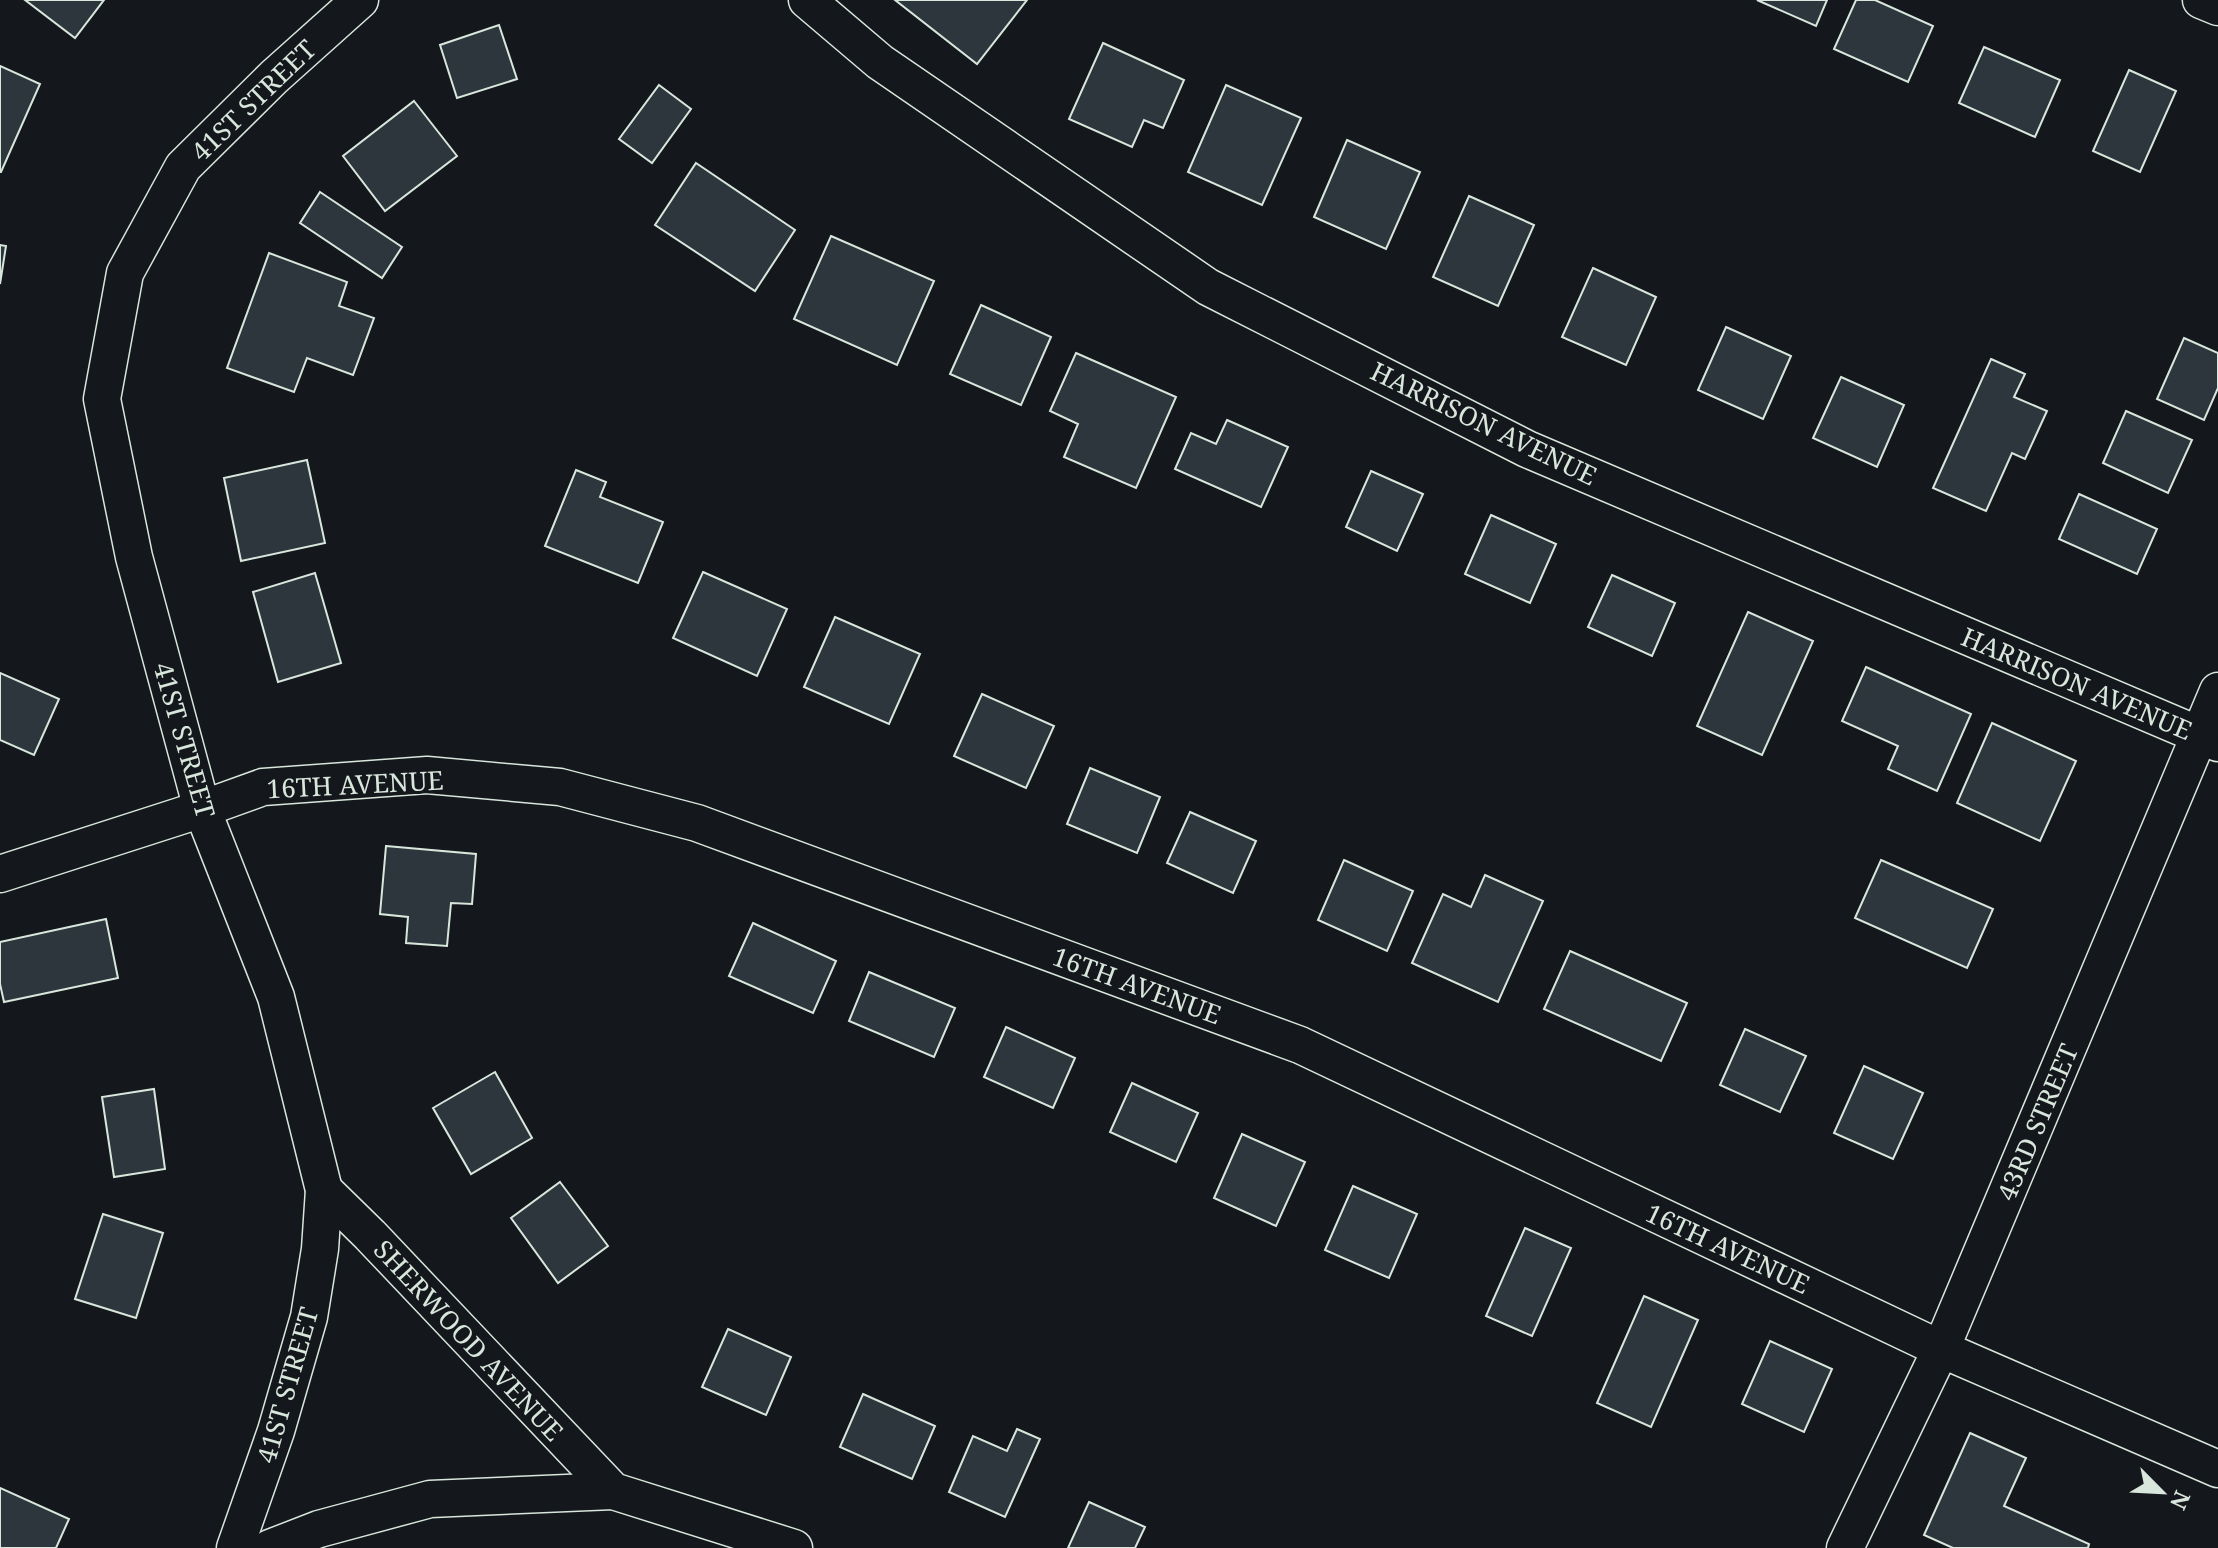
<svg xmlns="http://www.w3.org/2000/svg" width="2218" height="1548" viewBox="0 0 2218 1548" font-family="'Noto Serif',serif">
  <rect width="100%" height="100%" fill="#14181c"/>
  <g fill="#2c363c" stroke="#d8e6dc" stroke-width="2">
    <polygon points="25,0 104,0 75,38"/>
    <polygon points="895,0 1027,0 977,64"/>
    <polygon points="1757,0 1827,0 1816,26"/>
    <polygon points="1856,0 1875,0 1933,26 1908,82 1834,49"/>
    <polygon points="499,25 517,79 457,98 440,45"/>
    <polygon points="1103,43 1184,80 1163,128 1144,120 1132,147 1069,119"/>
    <polygon points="1984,47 2060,80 2035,137 1959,103"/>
    <polygon points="0,66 40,84 1,172 0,172"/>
    <polygon points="2129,70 2176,91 2140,172 2093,151"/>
    <polygon points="659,85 691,109 652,163 619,139"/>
    <polygon points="1226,85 1301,118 1262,205 1188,172"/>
    <polygon points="414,101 457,156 385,211 343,156"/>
    <polygon points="1347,140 1420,172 1386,249 1314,217"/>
    <polygon points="696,163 795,230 755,291 655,225"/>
    <polygon points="320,192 402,247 382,278 300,223"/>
    <polygon points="1469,196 1534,225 1498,306 1433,277"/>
    <polygon points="831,236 934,281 897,365 794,319"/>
    <polygon points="0,245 6,246 0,284"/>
    <polygon points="269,253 347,282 339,306 374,318 353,375 307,358 294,392 227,368"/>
    <polygon points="1593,268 1656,297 1626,365 1562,337"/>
    <polygon points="981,305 1051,337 1021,405 950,374"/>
    <polygon points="1726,327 1791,356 1763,419 1698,390"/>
    <polygon points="2184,338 2218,353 2218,388 2204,420 2157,399"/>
    <polygon points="1076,353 1176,397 1136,488 1064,457 1078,424 1050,411"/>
    <polygon points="1991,359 2025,374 2014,397 2047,411 2025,459 2012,453 1986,511 1933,488"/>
    <polygon points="1841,377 1904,405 1877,467 1813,438"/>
    <polygon points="2126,411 2192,440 2168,493 2103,463"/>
    <polygon points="1227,420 1288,447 1261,507 1175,469 1191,433 1216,444"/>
    <polygon points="307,460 325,543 241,561 224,478"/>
    <polygon points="576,470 606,482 600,497 663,522 638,583 545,546"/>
    <polygon points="1371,471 1423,494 1397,551 1346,527"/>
    <polygon points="2079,494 2157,529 2137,574 2059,539"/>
    <polygon points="1491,515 1556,544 1530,603 1465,574"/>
    <polygon points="703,572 787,609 757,676 673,638"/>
    <polygon points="315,573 341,663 278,682 253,592"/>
    <polygon points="1612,575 1675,603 1652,656 1588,627"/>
    <polygon points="1748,612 1813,641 1762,755 1697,726"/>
    <polygon points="835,617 920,654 889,724 804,687"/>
    <polygon points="1866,667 1971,714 1937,791 1888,769 1898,746 1842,721"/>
    <polygon points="0,673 59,699 34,755 0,740"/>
    <polygon points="982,694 1054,726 1026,788 954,756"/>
    <polygon points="1992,723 2076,761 2040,841 1957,803"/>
    <polygon points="1090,768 1160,797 1137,853 1067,824"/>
    <polygon points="1190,812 1256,841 1233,893 1167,863"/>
    <polygon points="386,846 476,854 472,904 451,903 447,946 406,943 408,917 380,914"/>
    <polygon points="1344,860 1413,891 1387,951 1318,920"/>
    <polygon points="1881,860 1993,909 1967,968 1855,918"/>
    <polygon points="1485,875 1543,901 1498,1002 1412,963 1443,894 1471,907"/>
    <polygon points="106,919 118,978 4,1002 0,984 0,942"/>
    <polygon points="753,923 836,961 813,1013 729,976"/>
    <polygon points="1570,951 1687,1003 1661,1061 1544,1009"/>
    <polygon points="869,972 955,1008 934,1057 849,1021"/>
    <polygon points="1006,1027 1075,1058 1053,1108 984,1077"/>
    <polygon points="1745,1029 1806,1056 1780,1112 1720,1085"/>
    <polygon points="1864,1066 1923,1093 1893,1159 1834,1133"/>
    <polygon points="495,1072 532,1138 471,1174 433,1108"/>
    <polygon points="1132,1083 1198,1113 1176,1162 1110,1132"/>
    <polygon points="154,1089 165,1169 114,1177 102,1097"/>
    <polygon points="1242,1134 1305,1162 1276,1226 1214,1198"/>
    <polygon points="560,1182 608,1246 558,1283 511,1218"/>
    <polygon points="1353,1186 1417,1214 1389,1278 1325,1250"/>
    <polygon points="103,1214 163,1233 136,1318 75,1299"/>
    <polygon points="1525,1228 1571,1248 1532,1336 1486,1316"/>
    <polygon points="1644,1296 1698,1320 1651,1427 1597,1403"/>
    <polygon points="728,1329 791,1357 766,1415 702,1387"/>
    <polygon points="1770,1341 1832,1369 1804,1432 1742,1404"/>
    <polygon points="863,1394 935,1426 912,1479 840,1447"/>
    <polygon points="1017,1429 1040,1439 1005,1517 949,1492 973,1436 1007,1451"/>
    <polygon points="1970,1433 2026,1458 2004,1506 2089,1544 2088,1548 1953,1548 1924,1535"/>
    <polygon points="0,1488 69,1519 56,1548 0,1548"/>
    <polygon points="1089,1502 1145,1527 1135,1548 1068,1548"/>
  </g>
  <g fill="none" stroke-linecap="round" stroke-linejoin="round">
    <defs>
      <g id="minor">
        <polyline points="807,0 880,62 1208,287 1527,449 2218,743"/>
        <polyline points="2201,0 2218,7"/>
        <polyline points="0,874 202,809 263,787 427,775 560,787 697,823 1300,1045 1941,1349 2218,1469"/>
        <polyline points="324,1190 370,1235 613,1491 794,1548"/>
        <polyline points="235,1548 276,1431 309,1317 320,1249 324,1190 276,997 202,809 134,557 102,399 125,273 183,167 274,77 360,0"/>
        <polyline points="270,1548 319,1529 430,1499 613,1491"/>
        <polyline points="1845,1548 1941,1349 2218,691"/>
      </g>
    </defs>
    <use href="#minor" stroke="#d8e6dc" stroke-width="39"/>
    <use href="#minor" stroke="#14181c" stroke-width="36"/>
  </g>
  <g text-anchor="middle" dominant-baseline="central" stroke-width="6" stroke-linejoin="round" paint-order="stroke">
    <g font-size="26" fill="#d8e6dc" stroke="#14181c">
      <text transform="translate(253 100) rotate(-44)">41ST STREET</text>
      <text transform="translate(1484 423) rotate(26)">HARRISON AVENUE</text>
      <text transform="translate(2077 683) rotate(23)">HARRISON AVENUE</text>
      <text transform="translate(185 740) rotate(74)">41ST STREET</text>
      <text transform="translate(355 784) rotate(-3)">16TH AVENUE</text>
      <text transform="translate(1137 985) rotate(20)">16TH AVENUE</text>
      <text transform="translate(2037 1122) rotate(-67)">43RD STREET</text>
      <text transform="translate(1728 1248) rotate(25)">16TH AVENUE</text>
      <text transform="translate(469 1340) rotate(47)">SHERWOOD AVENUE</text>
      <text transform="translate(287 1385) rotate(-74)">41ST STREET</text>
    </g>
  </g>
  <g transform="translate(2162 1492) rotate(114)" stroke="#14181c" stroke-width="6" paint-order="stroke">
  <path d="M0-6L14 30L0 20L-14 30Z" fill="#d8e6dc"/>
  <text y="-12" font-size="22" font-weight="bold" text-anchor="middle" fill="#d8e6dc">N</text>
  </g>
</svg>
